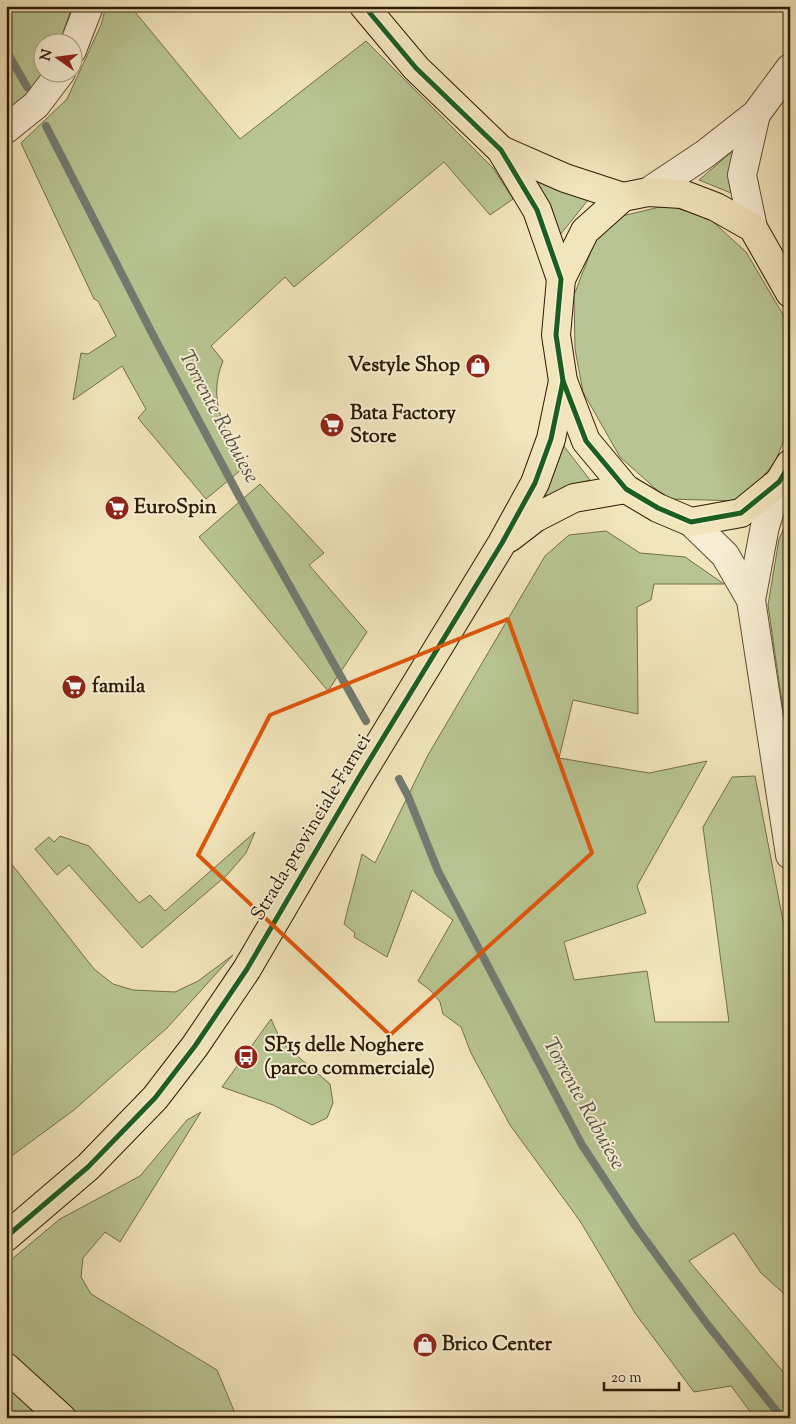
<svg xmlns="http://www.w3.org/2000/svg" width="796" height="1424" viewBox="0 0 796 1424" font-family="'Sorts Mill Goudy',serif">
  <rect width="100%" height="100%" fill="#f2e5bb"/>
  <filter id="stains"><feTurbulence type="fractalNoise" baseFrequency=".004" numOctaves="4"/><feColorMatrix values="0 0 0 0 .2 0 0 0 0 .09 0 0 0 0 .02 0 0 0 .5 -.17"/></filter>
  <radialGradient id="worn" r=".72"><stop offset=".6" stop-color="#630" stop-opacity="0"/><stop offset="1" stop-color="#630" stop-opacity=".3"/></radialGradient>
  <g fill="#b8c592" stroke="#746f4a">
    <polygon points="6,6 72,6 60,42 42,42 42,72 48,73 6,119"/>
    <path d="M106,6H142L135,12L240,139L366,41L493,168L513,199L490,215L444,162L294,287L285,277L211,346L223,361C207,399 224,434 247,465L206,499L138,418L146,409L122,366L73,400L81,353L88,354L116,336L98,301L94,299L21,143L67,99L101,25Z"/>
    <polygon points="735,149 731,193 699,180"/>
    <polygon points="533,180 588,200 560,235"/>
    <polygon points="668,205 710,219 746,252 785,318 790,341 790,425 775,462 743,501 667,499 620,457 583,392 575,349 574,295 597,236 622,216"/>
    <polygon points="563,445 590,480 545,496"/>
    <polygon points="260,484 324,553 309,565 367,632 328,691 199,537"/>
    <polygon points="790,516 790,758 768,605 779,539"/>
    <polygon points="606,531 640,553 685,557 724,584 654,584 651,600 637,607 638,714 573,700 559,758 649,773 707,761 637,886 646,913 564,942 574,980 647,971 655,1022 729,1022 703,827 732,777 755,776 790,957 790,1299 761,1273 734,1233 689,1261 790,1380 790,1418 755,1418 731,1386 694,1392 635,1313 580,1221 510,1125 471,1053 461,1027 443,1014 440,1002 430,990 418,981 453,920 412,890 387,957 354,937 355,933 344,924 362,854 375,863 428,755 545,556 569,535"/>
    <polygon points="255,832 246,853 227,875 142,948 69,865 57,875 35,849 49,837 54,842 60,836 89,846 139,903 150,895 165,911"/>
    <polygon points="6,857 94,969 113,984 133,990 175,992 198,981 233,955 167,1028 74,1110 6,1160"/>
    <polygon points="271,1019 282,1043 330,1084 333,1103 327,1118 312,1125 273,1105 222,1087"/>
    <polygon points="201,1112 120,1242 105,1232 83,1258 81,1277 91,1294 217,1370 237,1418 6,1418 6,1264 60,1219 140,1176 187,1120"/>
  </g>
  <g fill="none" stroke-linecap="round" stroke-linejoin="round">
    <g stroke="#727b71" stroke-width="8">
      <polyline points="6,50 27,87"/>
      <polyline points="46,126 154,337 239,496 366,721"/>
      <polyline points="399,779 408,796 438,871 582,1145 636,1227 707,1324 782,1418"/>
    </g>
    <defs>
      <g id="minor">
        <polyline points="72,50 89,6"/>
        <polyline points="6,129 36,105 61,72"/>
        <polyline points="648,192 705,154 756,114 790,68"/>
        <polyline points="753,228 742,175 756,114"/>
        <polyline points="779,482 765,526 751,600 790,855"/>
        <polyline points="691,522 725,555 751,600"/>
      </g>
      <g id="major">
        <polyline points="364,6 416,68 501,150 537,210 561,279"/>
        <polyline points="501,150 565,178 623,197"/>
        <polyline points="790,293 753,228 716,207 682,194 648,192 623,197 585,231 561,279 556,335 563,381 586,441 626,489 658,508 691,522 741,513 779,482 790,464"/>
        <polyline points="509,538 535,518 574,498 626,489"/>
        <polyline points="6,1237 88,1167 155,1098 195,1046 247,969 358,779 502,543 535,483 551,439 563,381"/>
      </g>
      <polyline id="highway" points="6,1367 62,1418"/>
    </defs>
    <use href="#minor" stroke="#604c31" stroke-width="30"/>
    <use href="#major" stroke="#2f1903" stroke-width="30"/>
    <use href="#highway" stroke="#2f1903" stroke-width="30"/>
    <use href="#minor" stroke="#f7eed3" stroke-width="28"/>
    <use href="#major" stroke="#f2e5bb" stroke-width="28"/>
    <use href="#highway" stroke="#f2e5bb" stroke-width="28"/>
    <defs>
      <g id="cycleway">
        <polyline points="364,6 416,68 501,150 537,210 561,279 556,335 563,381 586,441 626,489 658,508 691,522 741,513 779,482 790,464"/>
        <polyline points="6,1237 88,1167 155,1098 195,1046 247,969 358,779 502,543 535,483 551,439 563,381"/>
      </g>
    </defs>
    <use href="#cycleway" stroke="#f7eed3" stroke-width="8"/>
    <use href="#cycleway" stroke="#1b5e20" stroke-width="5"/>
  </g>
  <path fill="none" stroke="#df560c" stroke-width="4" stroke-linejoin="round" d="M508,619L592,853L390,1035L198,855L270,715Z"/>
  <defs>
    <symbol id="shop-disc" viewBox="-11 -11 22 22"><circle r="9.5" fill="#8f2418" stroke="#f7eed3"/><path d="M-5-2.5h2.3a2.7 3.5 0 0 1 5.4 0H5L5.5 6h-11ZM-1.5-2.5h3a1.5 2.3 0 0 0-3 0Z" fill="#fff"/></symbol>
    <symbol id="supermarket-disc" viewBox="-11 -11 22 22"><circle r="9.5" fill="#8f2418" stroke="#f7eed3"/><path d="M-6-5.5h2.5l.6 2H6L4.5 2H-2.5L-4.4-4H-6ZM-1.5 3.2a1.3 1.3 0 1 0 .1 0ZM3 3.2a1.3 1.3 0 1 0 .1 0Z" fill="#fff"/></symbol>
    <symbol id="bus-disc" viewBox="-11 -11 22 22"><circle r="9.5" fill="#8f2418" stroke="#f7eed3"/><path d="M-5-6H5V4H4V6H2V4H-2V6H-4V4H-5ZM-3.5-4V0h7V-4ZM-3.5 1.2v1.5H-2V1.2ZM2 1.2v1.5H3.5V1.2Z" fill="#fff"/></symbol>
  </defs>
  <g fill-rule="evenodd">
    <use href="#shop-disc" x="464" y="352" width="28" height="28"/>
    <use href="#supermarket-disc" x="318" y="411" width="28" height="28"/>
    <use href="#supermarket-disc" x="103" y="494" width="28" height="28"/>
    <use href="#supermarket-disc" x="60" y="673" width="28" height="28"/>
    <use href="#bus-disc" x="232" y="1043" width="28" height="28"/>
    <use href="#shop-disc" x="411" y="1331" width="28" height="28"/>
  </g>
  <g text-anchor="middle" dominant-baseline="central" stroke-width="4" stroke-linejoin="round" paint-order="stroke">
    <g font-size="20" font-weight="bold" fill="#2f1903" stroke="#f7eed3" text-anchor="start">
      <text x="460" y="366" text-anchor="end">Vestyle Shop</text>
      <text x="350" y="414">Bata Factory<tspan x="350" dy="23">Store</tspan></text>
      <text x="134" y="508">EuroSpin</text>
      <text x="92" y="687">famila</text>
      <text x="264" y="1046">SP15 delle Noghere<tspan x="264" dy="23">(parco commerciale)</tspan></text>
      <text x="442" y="1345">Brico Center</text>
    </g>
    <g font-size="20" fill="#2f1903" stroke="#f7eed3">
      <text transform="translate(312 828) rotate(-59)">Strada provinciale Farnei</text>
    </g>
    <g font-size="21" font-style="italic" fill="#565243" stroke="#f7eed3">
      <text transform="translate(218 417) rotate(62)">Torrente Rabuiese</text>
      <text transform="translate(583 1104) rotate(61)">Torrente Rabuiese</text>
    </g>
  </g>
  <rect width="796" height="1424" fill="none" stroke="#f2e5bb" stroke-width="25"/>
  <rect x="8" y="8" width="781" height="1409" fill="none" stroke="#2f1903" stroke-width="2.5"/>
  <rect x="12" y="12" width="771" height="1399" fill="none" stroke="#2f1903"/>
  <g transform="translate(58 58) rotate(284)"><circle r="24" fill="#f7eed3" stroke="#a79980"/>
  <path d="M0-4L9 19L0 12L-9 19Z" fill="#8f2418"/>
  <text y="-8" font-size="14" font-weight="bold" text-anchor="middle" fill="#2f1903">N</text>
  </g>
  <path d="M604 1382v8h75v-8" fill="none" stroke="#2f1903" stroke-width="2.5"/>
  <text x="611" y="1382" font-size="15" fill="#2f1903" stroke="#f7eed3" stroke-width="4" paint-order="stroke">20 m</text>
  <rect width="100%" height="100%" filter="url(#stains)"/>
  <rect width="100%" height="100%" fill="url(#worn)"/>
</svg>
